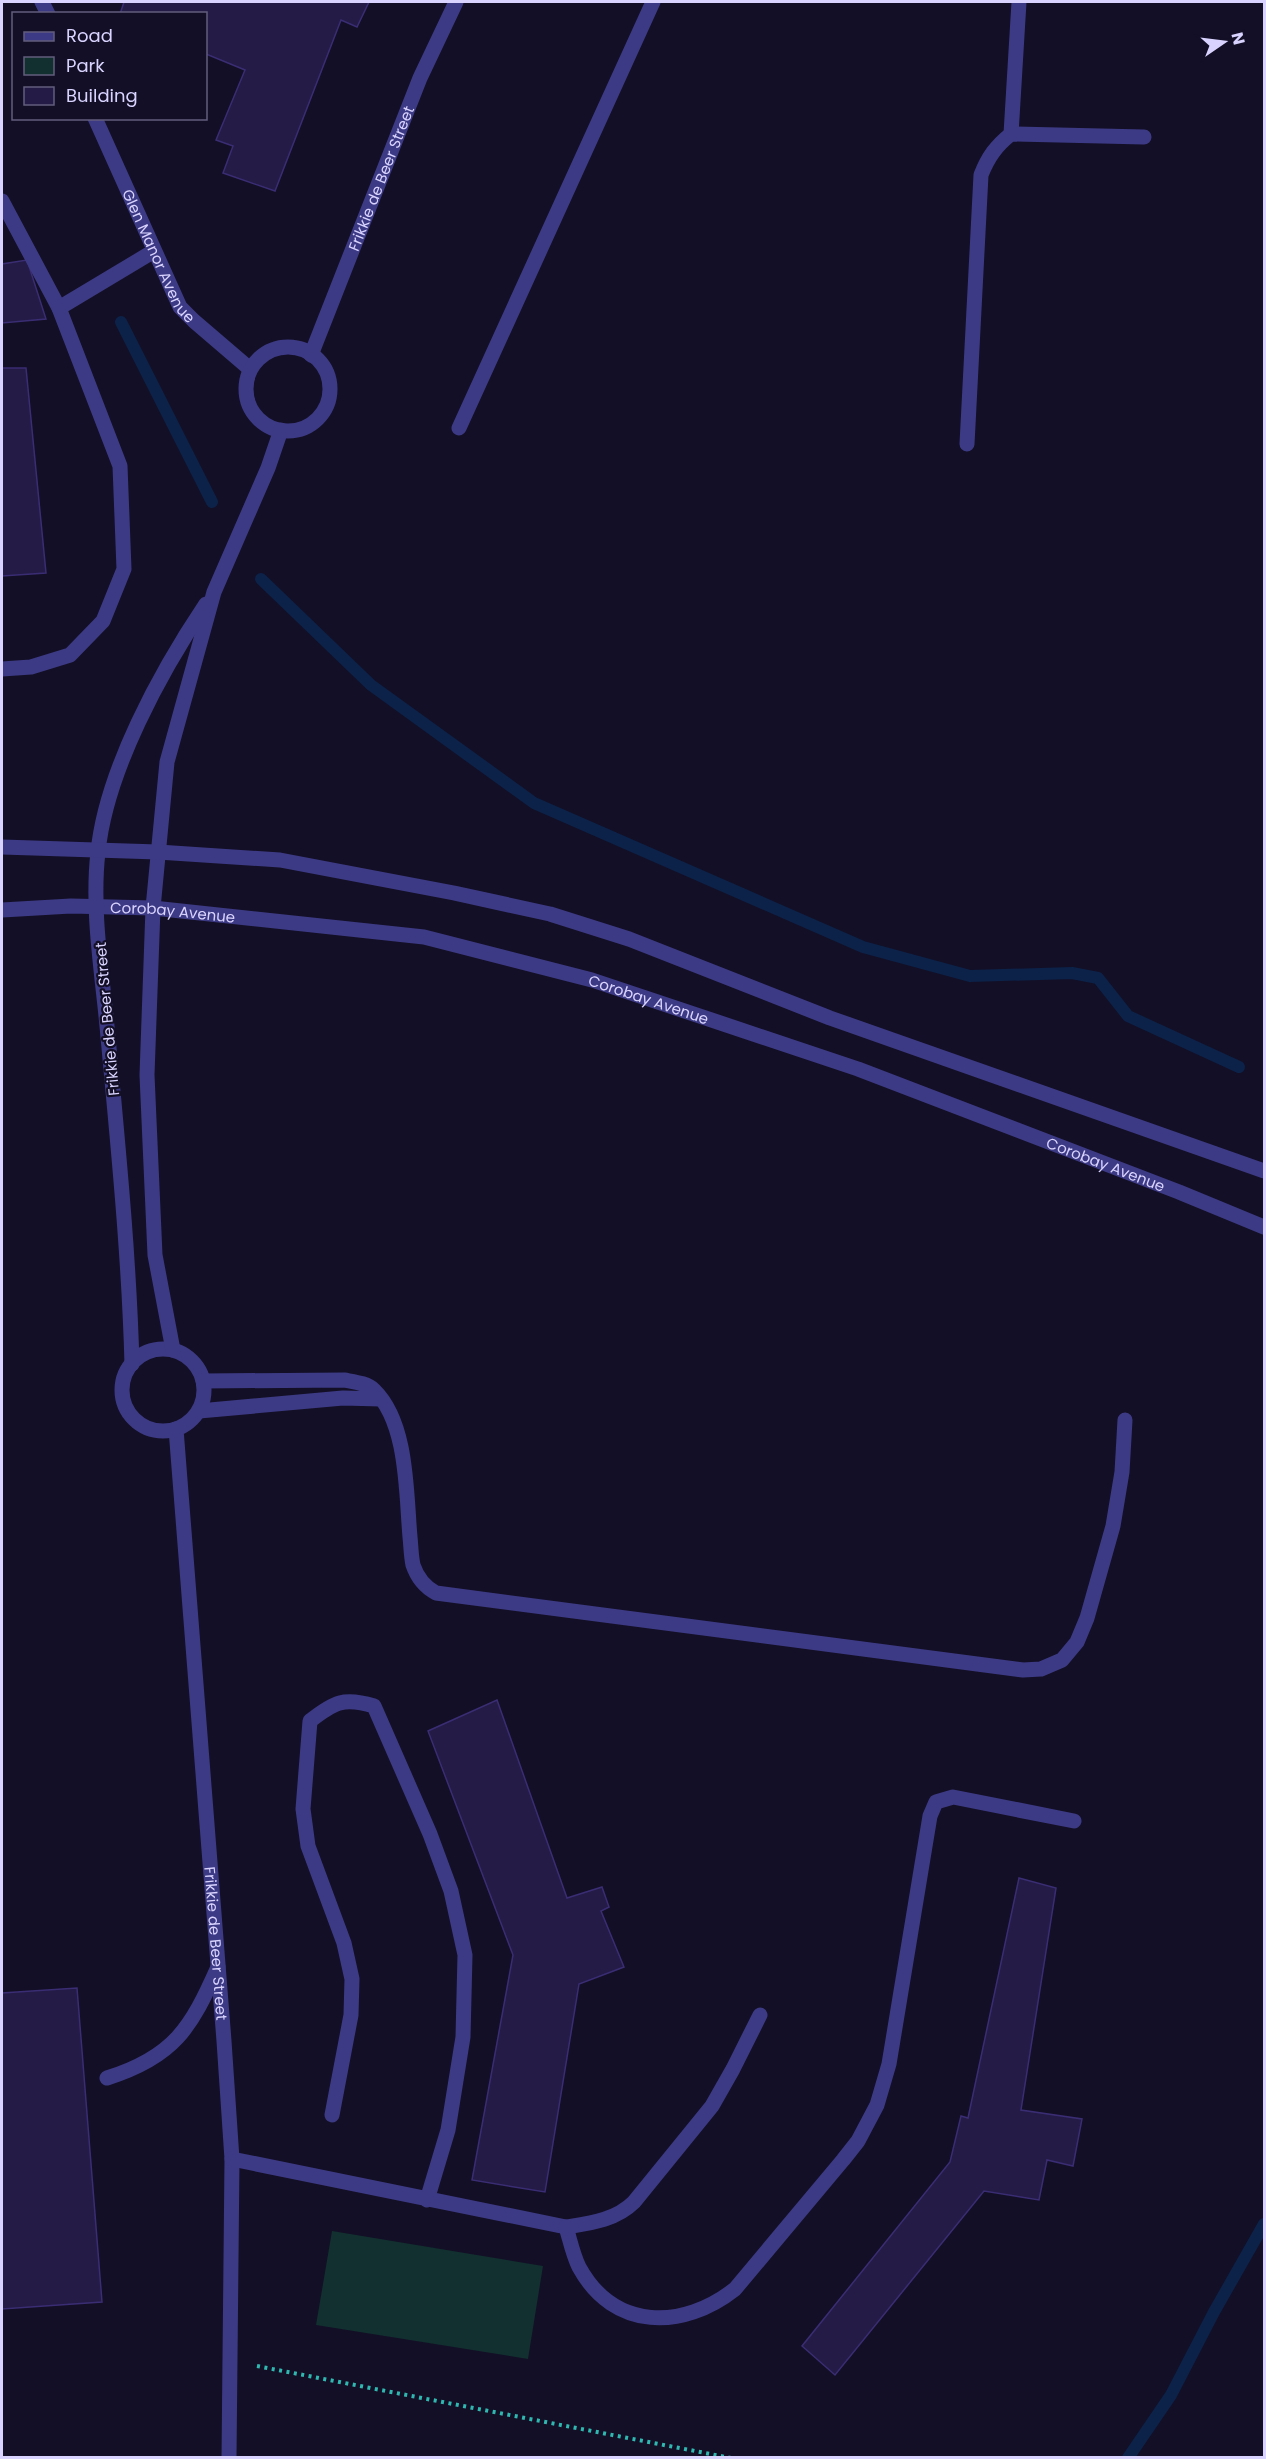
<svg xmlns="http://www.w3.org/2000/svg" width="1266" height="2459" viewBox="0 0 1266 2459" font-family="Poppins,sans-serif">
  <rect width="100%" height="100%" fill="#130f26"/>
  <polygon fill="#12302f" points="332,2231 543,2266 528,2359 316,2325"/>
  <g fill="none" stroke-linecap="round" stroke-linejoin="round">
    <g stroke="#0c2248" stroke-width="12">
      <polyline points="121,322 212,502"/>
      <polyline points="261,579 371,685 534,803 863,947 970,976 1072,973 1098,978 1128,1016 1239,1067"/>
      <polyline points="1128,2458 1171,2395 1214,2312 1264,2224"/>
    </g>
  </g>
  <g fill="#241b47" stroke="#3b2d73" stroke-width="1.5">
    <polygon points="124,2 369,2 357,27 341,20 275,191 223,173 233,146 216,140 245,70 206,54 206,14 120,14"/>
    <polygon points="27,260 46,319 2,323 2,264"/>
    <polygon points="2,368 26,368 46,573 2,576"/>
    <polygon points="497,1700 567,1898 602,1887 609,1907 601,1911 624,1967 579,1984 545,2192 472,2180 513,1955 428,1731"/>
    <polygon points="1019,1878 1056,1888 1021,2110 1082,2119 1073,2166 1047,2160 1039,2200 984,2191 835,2375 802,2346 950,2162 961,2116 968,2118"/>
    <polygon points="77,1988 102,2302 2,2309 2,1993"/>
  </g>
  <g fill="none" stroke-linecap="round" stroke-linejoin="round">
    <polyline stroke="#2fb8b0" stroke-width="4" stroke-dasharray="3 4.5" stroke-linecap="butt" points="257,2366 731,2458"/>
    <g stroke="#3d3a85" stroke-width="15">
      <polyline points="42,2 48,14"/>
      <path id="s1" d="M95,118L180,307L194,321L250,369"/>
      <polyline points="1011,134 1019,2"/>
      <polyline points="2,201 59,308 120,466 124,569 103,621 70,655 31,667 2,669"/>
      <polyline points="59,308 154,251"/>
      <circle cx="288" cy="389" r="42"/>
      <path id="s2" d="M311,355L420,78L456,2"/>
      <polyline points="459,428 653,2"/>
      <path d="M967,444L981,175C988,157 996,146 1011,134L1144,137"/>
      <circle cx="163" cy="1390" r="41"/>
      <polyline points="173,1350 155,1255 147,1075 153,908 167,762 214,592 268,468 281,430"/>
      <path d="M132,1364C129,1255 118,1146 108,1037C103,977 91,913 98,852C106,771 161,671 206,604"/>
      <path d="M203,1381L344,1380C355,1382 367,1383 374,1390C408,1423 406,1493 410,1537C411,1546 411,1556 413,1565C417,1577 425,1587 436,1593L1023,1670L1041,1669L1062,1660L1077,1642L1087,1618L1113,1526L1122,1472L1125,1420"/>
      <polyline points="199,1411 343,1398 381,1399"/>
      <path id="s3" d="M176,1429L224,2041L232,2159L229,2458"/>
      <path d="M107,2078C174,2057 191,2028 218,1967"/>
    </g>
    <g stroke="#3d3a85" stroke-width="15">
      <path d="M332,2115L351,2015L352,1979L344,1943L308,1846L303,1809L310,1721C334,1702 344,1697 374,1706L430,1834L451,1891L465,1955L463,2037L448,2130L427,2200"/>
      <path d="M232,2159L566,2227C591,2223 616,2220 634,2202L712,2106L733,2069L760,2015"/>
      <path d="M566,2227C570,2240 573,2255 579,2267C614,2331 683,2330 735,2289L843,2160L858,2141L877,2105L889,2064L930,1816L936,1802L953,1797L1074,1821"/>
    </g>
    <g stroke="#3d3a85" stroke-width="15">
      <polyline points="2,847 158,852 280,860 454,893 550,914 629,939 830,1018 1264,1171"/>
      <path id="s4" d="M2,910L71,906L153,908L424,937L592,980L858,1069L1179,1192L1264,1227"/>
    </g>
  </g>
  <g text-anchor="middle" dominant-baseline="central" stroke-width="4.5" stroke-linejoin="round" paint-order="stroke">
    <g font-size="15" fill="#d9d4ff" stroke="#130f26">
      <text stroke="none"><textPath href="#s2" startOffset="190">Frikkie de Beer Street</textPath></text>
      <text stroke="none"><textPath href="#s1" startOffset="152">Glen Manor Avenue</textPath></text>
      <text stroke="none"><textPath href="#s4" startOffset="171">Corobay Avenue</textPath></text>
      <text stroke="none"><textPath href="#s4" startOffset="657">Corobay Avenue</textPath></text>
      <text transform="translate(107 1019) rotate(-95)">Frikkie de Beer Street</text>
      <text stroke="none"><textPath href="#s4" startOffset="1143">Corobay Avenue</textPath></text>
      <text stroke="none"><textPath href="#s3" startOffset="516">Frikkie de Beer Street</textPath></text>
    </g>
  </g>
  <rect width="1266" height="2459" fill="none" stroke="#d9d4ff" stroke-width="6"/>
  <rect x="12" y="12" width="195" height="108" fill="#130f26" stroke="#625e7d" stroke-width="1.5"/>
  <rect x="24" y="32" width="30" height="9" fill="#3d3a85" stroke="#625e7d" stroke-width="1.5"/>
  <text x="66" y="42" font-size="18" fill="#d9d4ff">Road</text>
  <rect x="24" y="57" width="30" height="18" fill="#12302f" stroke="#625e7d" stroke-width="1.5"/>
  <text x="66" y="72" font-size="18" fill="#d9d4ff">Park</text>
  <rect x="24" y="87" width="30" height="18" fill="#241b47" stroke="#625e7d" stroke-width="1.5"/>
  <text x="66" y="102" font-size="18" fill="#d9d4ff">Building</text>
  <g transform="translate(1224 42) rotate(76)" stroke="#130f26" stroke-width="4.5" paint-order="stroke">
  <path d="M0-4.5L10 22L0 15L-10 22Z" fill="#d9d4ff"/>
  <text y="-9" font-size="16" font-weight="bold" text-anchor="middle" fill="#d9d4ff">N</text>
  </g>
</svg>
